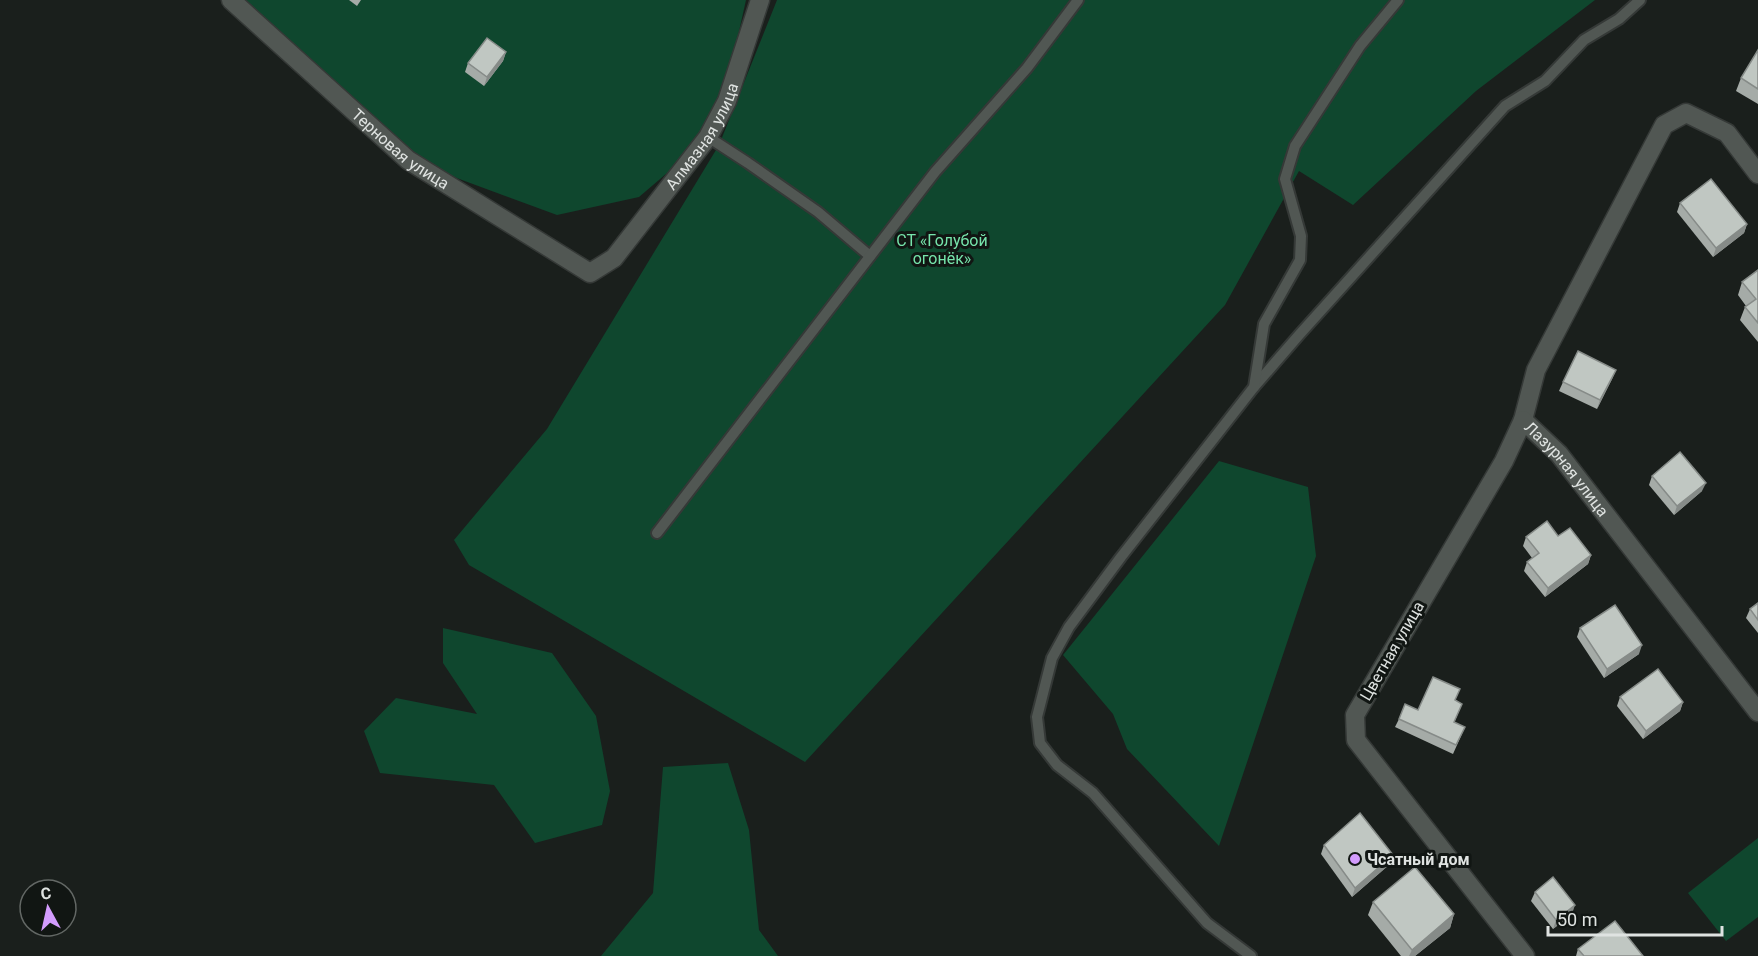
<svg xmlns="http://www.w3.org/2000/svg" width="1758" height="956" viewBox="0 0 1758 956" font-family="Roboto,sans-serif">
  <rect width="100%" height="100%" fill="#1a1f1c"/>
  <g fill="#0f472e">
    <polygon points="233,0 746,0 732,63 709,118 680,162 639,197 557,215 408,160"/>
    <polygon points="777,0 1595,0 1476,91 1353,205 1299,171 1225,305 805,762 469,565 454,540 547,429 719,145"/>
    <polygon points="1219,461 1308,487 1316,556 1219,846 1127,749 1113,714 1063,655"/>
    <polygon points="443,628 552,653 596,716 610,791 602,825 535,843 494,785 380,773 364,731 396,698 477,714 443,663"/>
    <polygon points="728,763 749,830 759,930 778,956 601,956 653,893 663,767"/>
    <polygon points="1758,838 1758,917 1726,941 1688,893"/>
  </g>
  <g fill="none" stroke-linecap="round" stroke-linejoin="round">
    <defs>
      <g id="lane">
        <polyline points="708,137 748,163 818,212 870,256"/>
        <polyline points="1254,387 1299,335 1505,106 1545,81 1584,40 1619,19 1640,0"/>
        <polyline points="657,533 935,172 1027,68 1078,0"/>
        <polyline points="1251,956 1207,923 1093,793 1057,765 1040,743 1037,717 1052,658 1069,627 1121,557 1254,387 1264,324 1300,260 1301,236 1285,179 1295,146 1360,46 1398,0"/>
      </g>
      <g id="street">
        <path id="s1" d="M231,0L408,160L590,273L614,258L708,137L727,101L760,0"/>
        <path id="s2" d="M1758,174L1727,133L1686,113L1664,125L1536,370L1523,420L1559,454L1758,712"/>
        <polyline points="1523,420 1504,461 1355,715 1356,740 1525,956"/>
      </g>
    </defs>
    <use href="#lane" stroke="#353937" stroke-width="14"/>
    <use href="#street" stroke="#353937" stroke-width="21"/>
    <use href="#lane" stroke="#515753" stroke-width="10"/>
    <use href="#street" stroke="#515753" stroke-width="18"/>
  </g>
  <g fill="#a5aba7">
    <polygon points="349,0 361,0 357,6"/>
    <polygon points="1758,50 1758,104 1736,91 1741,78"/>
    <polygon points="506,52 503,61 484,86 465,72 468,63"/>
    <polygon points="1680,203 1747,224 1744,233 1713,257 1677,212"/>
    <polygon points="1758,270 1758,342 1740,320 1745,307 1746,306 1738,295 1742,282"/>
    <polygon points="1616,370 1612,379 1597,409 1559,391 1563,382"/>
    <polygon points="1652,476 1702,491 1674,515 1649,485"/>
    <polygon points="1558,536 1591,555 1588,564 1545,597 1524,571 1527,562 1532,558 1523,546 1526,537"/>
    <polygon points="1758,603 1758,633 1746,618 1750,609"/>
    <polygon points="1580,628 1639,654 1604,678 1577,637"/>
    <polygon points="1620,697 1683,702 1680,711 1643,739 1617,706"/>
    <polygon points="1455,701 1462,704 1454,723 1465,727 1453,754 1395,727 1399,719 1418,710"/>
    <polygon points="1324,845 1393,855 1390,864 1352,897 1321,854"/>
    <polygon points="1535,892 1572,914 1553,929 1531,901"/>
    <polygon points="1373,902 1454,914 1450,928 1415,956 1401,956 1368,915"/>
    <polygon points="1578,949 1643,956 1576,956"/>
  </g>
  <g fill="#868b88">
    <polygon points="506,52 503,61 484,86 487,77"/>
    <polygon points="1747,224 1744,233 1713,257 1716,248"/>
    <polygon points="1616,370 1612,379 1597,409 1600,400"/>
    <polygon points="1706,483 1702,491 1674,515 1677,506"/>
    <polygon points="1591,555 1588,564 1545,597 1548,588"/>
    <polygon points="1642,645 1639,654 1604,678 1607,669"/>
    <polygon points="1683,702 1680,711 1643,739 1646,731"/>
    <polygon points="1393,855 1390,864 1352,897 1355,888"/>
    <polygon points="1575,905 1572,914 1553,929 1556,920"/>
    <polygon points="1454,914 1450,928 1415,956 1409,956 1412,950"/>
  </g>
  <g fill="#c0c7c2" stroke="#868b88" stroke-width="1.5">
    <polygon points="487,38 506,52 487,77 468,63"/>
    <polygon points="1758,50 1758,89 1741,78"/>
    <polygon points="1711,179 1747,224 1716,248 1680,203"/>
    <polygon points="1758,270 1758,323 1745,307 1756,299 1742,282"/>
    <polygon points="1578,351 1616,370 1600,400 1563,382"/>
    <polygon points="1680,452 1706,483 1677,506 1652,476"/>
    <polygon points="1547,521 1558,536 1570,528 1591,555 1548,588 1527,562 1539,553 1526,537"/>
    <polygon points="1758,603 1758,620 1750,609"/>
    <polygon points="1615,605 1642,645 1607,669 1580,628"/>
    <polygon points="1658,669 1683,702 1646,731 1620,697"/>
    <polygon points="1433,677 1460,689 1455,700 1462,704 1454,722 1465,727 1456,745 1399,719 1405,704 1418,710"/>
    <polygon points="1360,813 1393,855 1355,888 1324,845"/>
    <polygon points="1415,867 1454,914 1412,950 1373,902"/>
    <polygon points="1553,877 1575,905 1556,920 1535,892"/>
    <polygon points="1615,921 1643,956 1584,956 1578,949"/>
  </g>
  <circle fill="#d39cfd" stroke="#111613" stroke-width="2" cx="1355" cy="859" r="6"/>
  <g text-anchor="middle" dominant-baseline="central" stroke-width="6" stroke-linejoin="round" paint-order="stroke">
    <g font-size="16" fill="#dfe3e1" stroke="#111613">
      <text stroke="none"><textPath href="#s1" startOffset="632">Алмазная улица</textPath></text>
      <text stroke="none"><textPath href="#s1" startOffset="226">Терновая улица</textPath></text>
      <text stroke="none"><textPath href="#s2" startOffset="516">Лазурная улица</textPath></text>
      <text transform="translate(1392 651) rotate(-60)">Цветная улица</text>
    </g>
    <g font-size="16" fill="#76e4ab" stroke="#111613">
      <text x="942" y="240">СТ «Голубой<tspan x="942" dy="18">огонёк»</tspan></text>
    </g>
    <g font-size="16" font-weight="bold" fill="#dfe3e1" stroke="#111613" text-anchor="start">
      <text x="1367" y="859">Чсатный дом</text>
    </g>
  </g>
  <g transform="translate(48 908) rotate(352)"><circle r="28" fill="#111613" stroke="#636865" stroke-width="1.5"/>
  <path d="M0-4.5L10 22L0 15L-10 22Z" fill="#d39cfd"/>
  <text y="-9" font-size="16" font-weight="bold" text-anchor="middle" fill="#dfe3e1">С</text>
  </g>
  <path d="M1548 926v9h174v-9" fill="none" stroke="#dfe3e1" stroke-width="3"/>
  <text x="1557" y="926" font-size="18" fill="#dfe3e1" stroke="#111613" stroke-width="4.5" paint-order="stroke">50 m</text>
</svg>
